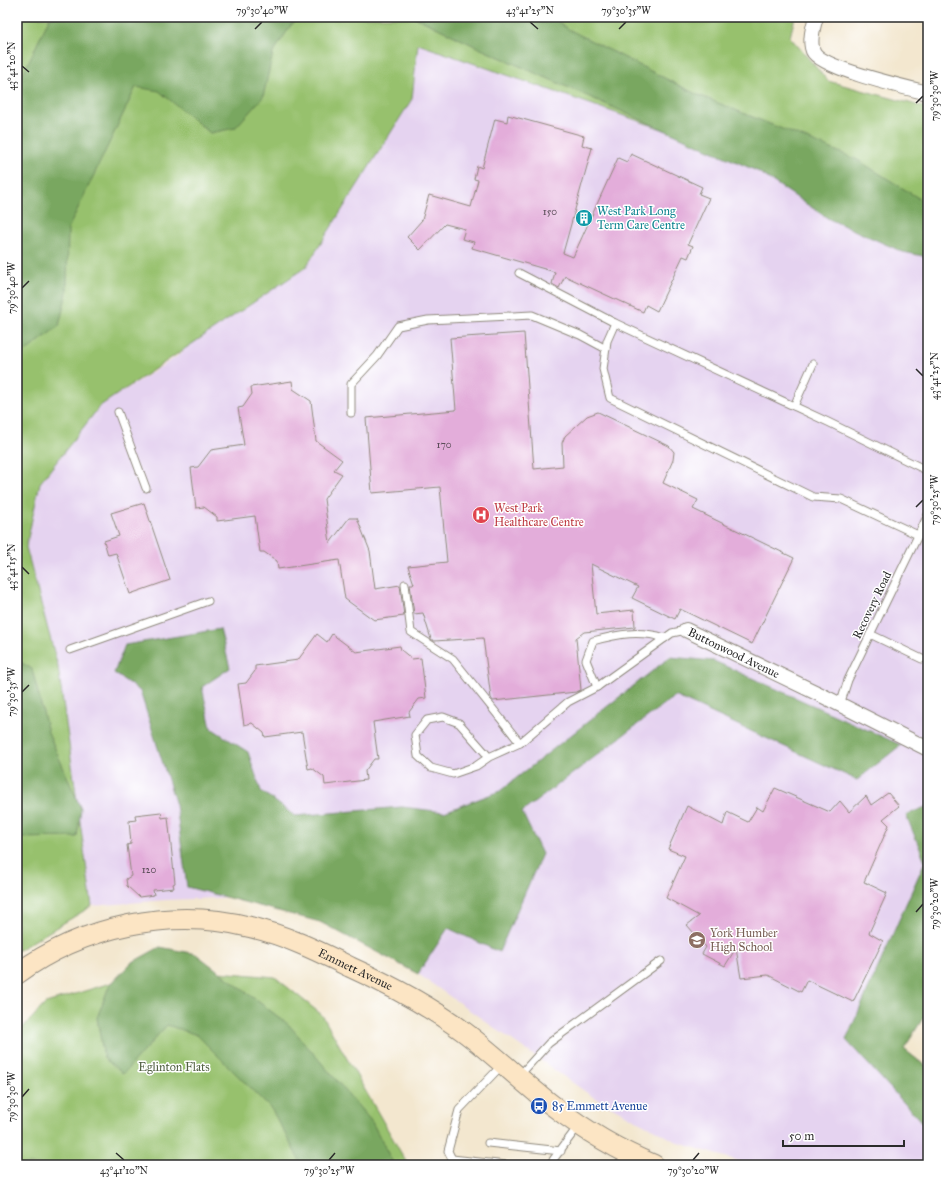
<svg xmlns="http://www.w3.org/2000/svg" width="945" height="1182" viewBox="0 0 945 1182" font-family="'IM FELL Great Primer',serif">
  <rect width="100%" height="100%" fill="#fff"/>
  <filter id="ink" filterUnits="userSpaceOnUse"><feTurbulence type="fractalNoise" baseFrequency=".025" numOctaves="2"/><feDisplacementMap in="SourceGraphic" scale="8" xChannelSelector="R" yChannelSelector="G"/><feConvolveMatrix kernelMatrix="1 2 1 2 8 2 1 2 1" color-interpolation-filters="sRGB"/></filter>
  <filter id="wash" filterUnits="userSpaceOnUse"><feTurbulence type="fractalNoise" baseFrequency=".012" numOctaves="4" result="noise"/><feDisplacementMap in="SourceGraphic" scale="16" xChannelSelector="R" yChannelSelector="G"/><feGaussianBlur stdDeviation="0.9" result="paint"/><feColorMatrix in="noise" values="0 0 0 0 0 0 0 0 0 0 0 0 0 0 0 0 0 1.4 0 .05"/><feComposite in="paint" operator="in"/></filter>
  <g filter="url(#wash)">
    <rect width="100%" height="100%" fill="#f3e7cf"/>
    <polygon fill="#e5d3f0" points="418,43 891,209 928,218 928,758 921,755 928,759 928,806 906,816 925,861 846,1040 928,1128 928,1165 752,1165 679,1143 590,1095 418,974 320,922 242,897 166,900 92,906 58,667 26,547 40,483 100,406 179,355 412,99"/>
    <g fill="#97c16d" stroke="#61764c">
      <polygon points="17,17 795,17 790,37 828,81 928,108 928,218 891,209 418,44 412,99 306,267 100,406 40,483 26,547 58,667 92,906 17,951"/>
      <polygon points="162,967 275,977 322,1015 408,1165 17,1165 17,1034 46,1003"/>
    </g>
    <g fill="#79a760" stroke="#526946">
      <polygon points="50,17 301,17 291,25 273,53 263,97 235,128 210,133 159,91 136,87 68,229 67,292 59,326 17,358 17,86"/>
      <polygon points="415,17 551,17 570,30 696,94 856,159 928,204 928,257 903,252 829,219 757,171 481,49"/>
      <polygon points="220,629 230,668 202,687 211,728 248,752 261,791 295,816 402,807 444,812 500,791 670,657 714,661 901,745 857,780 675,696 522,812 542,854 499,952 448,928 418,974 320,922 187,887 176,805 140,691 114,673 125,645"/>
      <polygon points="17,660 32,669 48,732 81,809 77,837 17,838"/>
      <polygon points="928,806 928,1010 904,1049 928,1068 928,1129 846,1040 925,861 906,815"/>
      <polygon points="160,947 196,954 289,1025 372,1122 394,1165 302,1165 272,1110 197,1035 167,1025 123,1074 104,1058 97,1018 109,986 131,963"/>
    </g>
    <g id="blocks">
      <g fill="#e3adda">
        <polygon points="508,115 584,136 582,145 592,148 563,253 573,257 618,158 627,162 631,154 702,187 699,194 709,198 688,244 693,246 688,258 683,256 657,311 646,305 643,312 565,276 559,288 552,284 555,272 472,248 474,242 462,239 465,229 445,224 420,250 407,237 422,220 429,195 471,207 478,180 474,179 477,166 482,168 495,119 507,122"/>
        <polygon points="524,333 534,469 563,466 562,443 565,436 587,416 598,412 669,446 674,452 673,460 663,483 698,500 693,509 794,558 752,644 680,609 675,619 632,598 638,587 591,564 596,614 634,610 635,627 584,632 576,638 581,690 576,692 493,701 491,698 483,638 434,641 431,639 423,613 414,614 410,584 414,584 408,566 447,562 440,487 372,493 366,418 456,410 450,338"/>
        <polygon points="292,381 293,389 311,401 316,441 342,460 334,470 342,474 324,499 330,543 349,518 357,518 370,551 375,589 400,585 404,616 374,620 345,599 339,560 278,569 277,561 264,552 260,552 255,516 217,521 217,517 204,507 196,508 191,468 198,467 211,450 244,445 238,408 243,407 252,394 251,387"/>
        <polygon points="144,503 170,580 130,594 116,553 108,555 104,541 119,536 111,513"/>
        <polygon points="317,634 327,642 332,634 356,652 400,646 401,650 412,659 421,658 426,698 419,699 409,712 410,716 373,722 378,759 374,759 365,771 366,780 325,785 324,777 312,768 308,769 302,732 265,737 264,733 252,723 244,725 238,684 246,683 255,671 255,666 298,660"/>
        <polygon points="775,788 830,812 840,801 849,812 866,796 871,805 888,793 899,806 883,819 889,825 864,882 887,893 869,933 883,941 853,1002 807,980 801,992 768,975 741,978 736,948 725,966 702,954 706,947 687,925 699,916 666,898 685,856 668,849 687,806 723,825 727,812 748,822 757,807 763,811"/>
        <polygon points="161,812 162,818 168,817 175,883 173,884 174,888 153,890 154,895 139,897 127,886 126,879 131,876 127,845 131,844 129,821 136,820 135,815"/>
      </g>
    </g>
  </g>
  <g filter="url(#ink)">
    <use href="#blocks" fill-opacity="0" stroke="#8f897d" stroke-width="1"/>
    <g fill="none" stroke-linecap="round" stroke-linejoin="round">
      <defs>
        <g id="lane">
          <polyline points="519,273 615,323 828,422 928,471"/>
          <polyline points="615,323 607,341 603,369 610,398 813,497 841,499 918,535"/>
          <polyline points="794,406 813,364"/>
          <polyline points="118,412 146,488"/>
          <polyline points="351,413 351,384 377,356 398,326 428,320 532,315 580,335 606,349"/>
          <polyline points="405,584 411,632 453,659 520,743"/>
          <polyline points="870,634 922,659"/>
          <polyline points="70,650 208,601"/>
          <path d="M597,687L586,660L593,641C619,634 639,630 665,638"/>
          <polyline points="840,705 848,680 928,515"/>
          <polyline points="489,757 459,723 443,717 427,720 415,735 418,756 431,768 453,774 476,766 489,757 520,743 568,702 597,687 672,633 686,630"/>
          <polyline points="519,1076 549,1043 661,961"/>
          <polyline points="488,1143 561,1151"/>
          <polyline points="452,1159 507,1165"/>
          <polyline points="451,1165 452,1159 448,1151 459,1110 502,1065"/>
          <polyline points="544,1165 550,1164 579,1125"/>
        </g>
        <g id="street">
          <path d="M816,17C813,27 809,41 813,51C820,68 908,88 928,93"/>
          <path id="s1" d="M686,630L821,695L928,749"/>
        </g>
        <g id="secondary">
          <path id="s2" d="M17,974C82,926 171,907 250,927C285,935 318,951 350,967C390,985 428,1005 463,1031C494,1054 521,1081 552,1105C583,1129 617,1150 654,1165"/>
        </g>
      </defs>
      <use href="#lane" stroke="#8f897d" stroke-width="9"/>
      <use href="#street" stroke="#8f897d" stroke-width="16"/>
      <use href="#secondary" stroke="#8f897d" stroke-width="22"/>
      <use href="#lane" stroke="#fff" stroke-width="7"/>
      <use href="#street" stroke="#fff" stroke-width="14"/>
      <use href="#secondary" stroke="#fce5c4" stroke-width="20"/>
    </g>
  </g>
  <path fill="none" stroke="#2b2b2b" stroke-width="1.5" d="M530,22L538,29M255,29L262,22M619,29L626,22M22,66L29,72M916,103L923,96M22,288L29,281M916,369L923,376M916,507L923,500M22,567L29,574M22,692L29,685M916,912L923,904M22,1097L29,1089M116,1153L124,1160M329,1160L335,1153M693,1160L699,1153"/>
  <defs>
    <symbol id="building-disc" viewBox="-11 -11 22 22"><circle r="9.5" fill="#0f9aa8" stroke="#fff"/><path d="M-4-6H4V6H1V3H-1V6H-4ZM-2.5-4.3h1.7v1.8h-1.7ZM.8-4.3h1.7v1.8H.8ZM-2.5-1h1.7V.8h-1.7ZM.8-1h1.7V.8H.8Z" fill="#fff"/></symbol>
    <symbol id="hospital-disc" viewBox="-11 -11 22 22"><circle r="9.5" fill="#e0444e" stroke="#fff"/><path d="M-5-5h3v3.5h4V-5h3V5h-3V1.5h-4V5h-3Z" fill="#fff"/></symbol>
    <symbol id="school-disc" viewBox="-11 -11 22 22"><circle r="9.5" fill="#8d6e63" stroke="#fff"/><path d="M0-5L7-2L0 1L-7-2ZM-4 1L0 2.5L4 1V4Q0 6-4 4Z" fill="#fff"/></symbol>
    <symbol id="bus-disc" viewBox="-11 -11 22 22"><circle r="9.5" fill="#1a4fb4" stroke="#fff"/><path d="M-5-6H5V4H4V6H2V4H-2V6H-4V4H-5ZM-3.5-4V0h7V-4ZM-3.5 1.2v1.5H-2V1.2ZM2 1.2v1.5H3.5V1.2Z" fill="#fff"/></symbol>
  </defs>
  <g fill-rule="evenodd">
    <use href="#building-disc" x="574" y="208" width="20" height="20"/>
    <use href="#hospital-disc" x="471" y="505" width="20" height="20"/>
    <use href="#school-disc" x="687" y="930" width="20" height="20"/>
    <use href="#bus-disc" x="529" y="1096" width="20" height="20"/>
  </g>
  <g text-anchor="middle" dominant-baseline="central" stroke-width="3" stroke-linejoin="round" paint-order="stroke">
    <g font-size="10" fill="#594c57">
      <text x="550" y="212">150</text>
      <text x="444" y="445">170</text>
      <text x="149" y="870">120</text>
    </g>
    <g font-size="12" fill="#0d838f" stroke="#fff" text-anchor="start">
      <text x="597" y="211">West Park Long<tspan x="597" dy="14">Term Care Centre</tspan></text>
    </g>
    <g font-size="12" fill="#be3a42" stroke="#fff" text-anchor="start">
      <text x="494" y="508">West Park<tspan x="494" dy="14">Healthcare Centre</tspan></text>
    </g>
    <g font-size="12" fill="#2b2b2b" stroke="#fff">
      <text transform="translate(872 605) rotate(-64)">Recovery Road</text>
      <text stroke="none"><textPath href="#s1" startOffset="53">Buttonwood Avenue</textPath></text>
      <text stroke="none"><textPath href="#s2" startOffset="359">Emmett Avenue</textPath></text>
    </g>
    <g font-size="12" fill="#785e54" stroke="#fff" text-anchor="start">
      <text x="710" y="933">York Humber<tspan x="710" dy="14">High School</tspan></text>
    </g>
    <g font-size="12" fill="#516042" stroke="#fff">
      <text x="174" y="1067">Eglinton Flats</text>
    </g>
    <g font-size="12" fill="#164399" stroke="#fff" text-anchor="start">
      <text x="552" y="1106">85 Emmett Avenue</text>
    </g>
  </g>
  <rect width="945" height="1182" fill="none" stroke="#fff" stroke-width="44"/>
  <path d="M783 1140v6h121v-6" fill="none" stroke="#2b2b2b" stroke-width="2"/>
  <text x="789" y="1140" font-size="12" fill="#2b2b2b" stroke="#ffffff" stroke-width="3" paint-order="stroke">50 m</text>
  <rect x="22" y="22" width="901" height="1138" fill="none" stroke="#2b2b2b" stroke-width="1.5"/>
  <g font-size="10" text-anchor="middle" fill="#2b2b2b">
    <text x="262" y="14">79°30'40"W</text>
    <text x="530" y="14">43°41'25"N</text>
    <text x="626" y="14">79°30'35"W</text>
    <text transform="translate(11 66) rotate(-90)" y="4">43°41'20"N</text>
    <text transform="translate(934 96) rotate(-90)" y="4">79°30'30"W</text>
    <text transform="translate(11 288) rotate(-90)" y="4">79°30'40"W</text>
    <text transform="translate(934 376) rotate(-90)" y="4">43°41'25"N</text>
    <text transform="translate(934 500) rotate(-90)" y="4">79°30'25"W</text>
    <text transform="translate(11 567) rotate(-90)" y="4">43°41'15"N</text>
    <text transform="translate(11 692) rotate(-90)" y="4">79°30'35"W</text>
    <text transform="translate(934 904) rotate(-90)" y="4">79°30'20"W</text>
    <text transform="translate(11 1097) rotate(-90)" y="4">79°30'30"W</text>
    <text x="124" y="1174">43°41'10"N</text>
    <text x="329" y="1174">79°30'25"W</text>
    <text x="693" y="1174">79°30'20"W</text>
  </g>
</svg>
